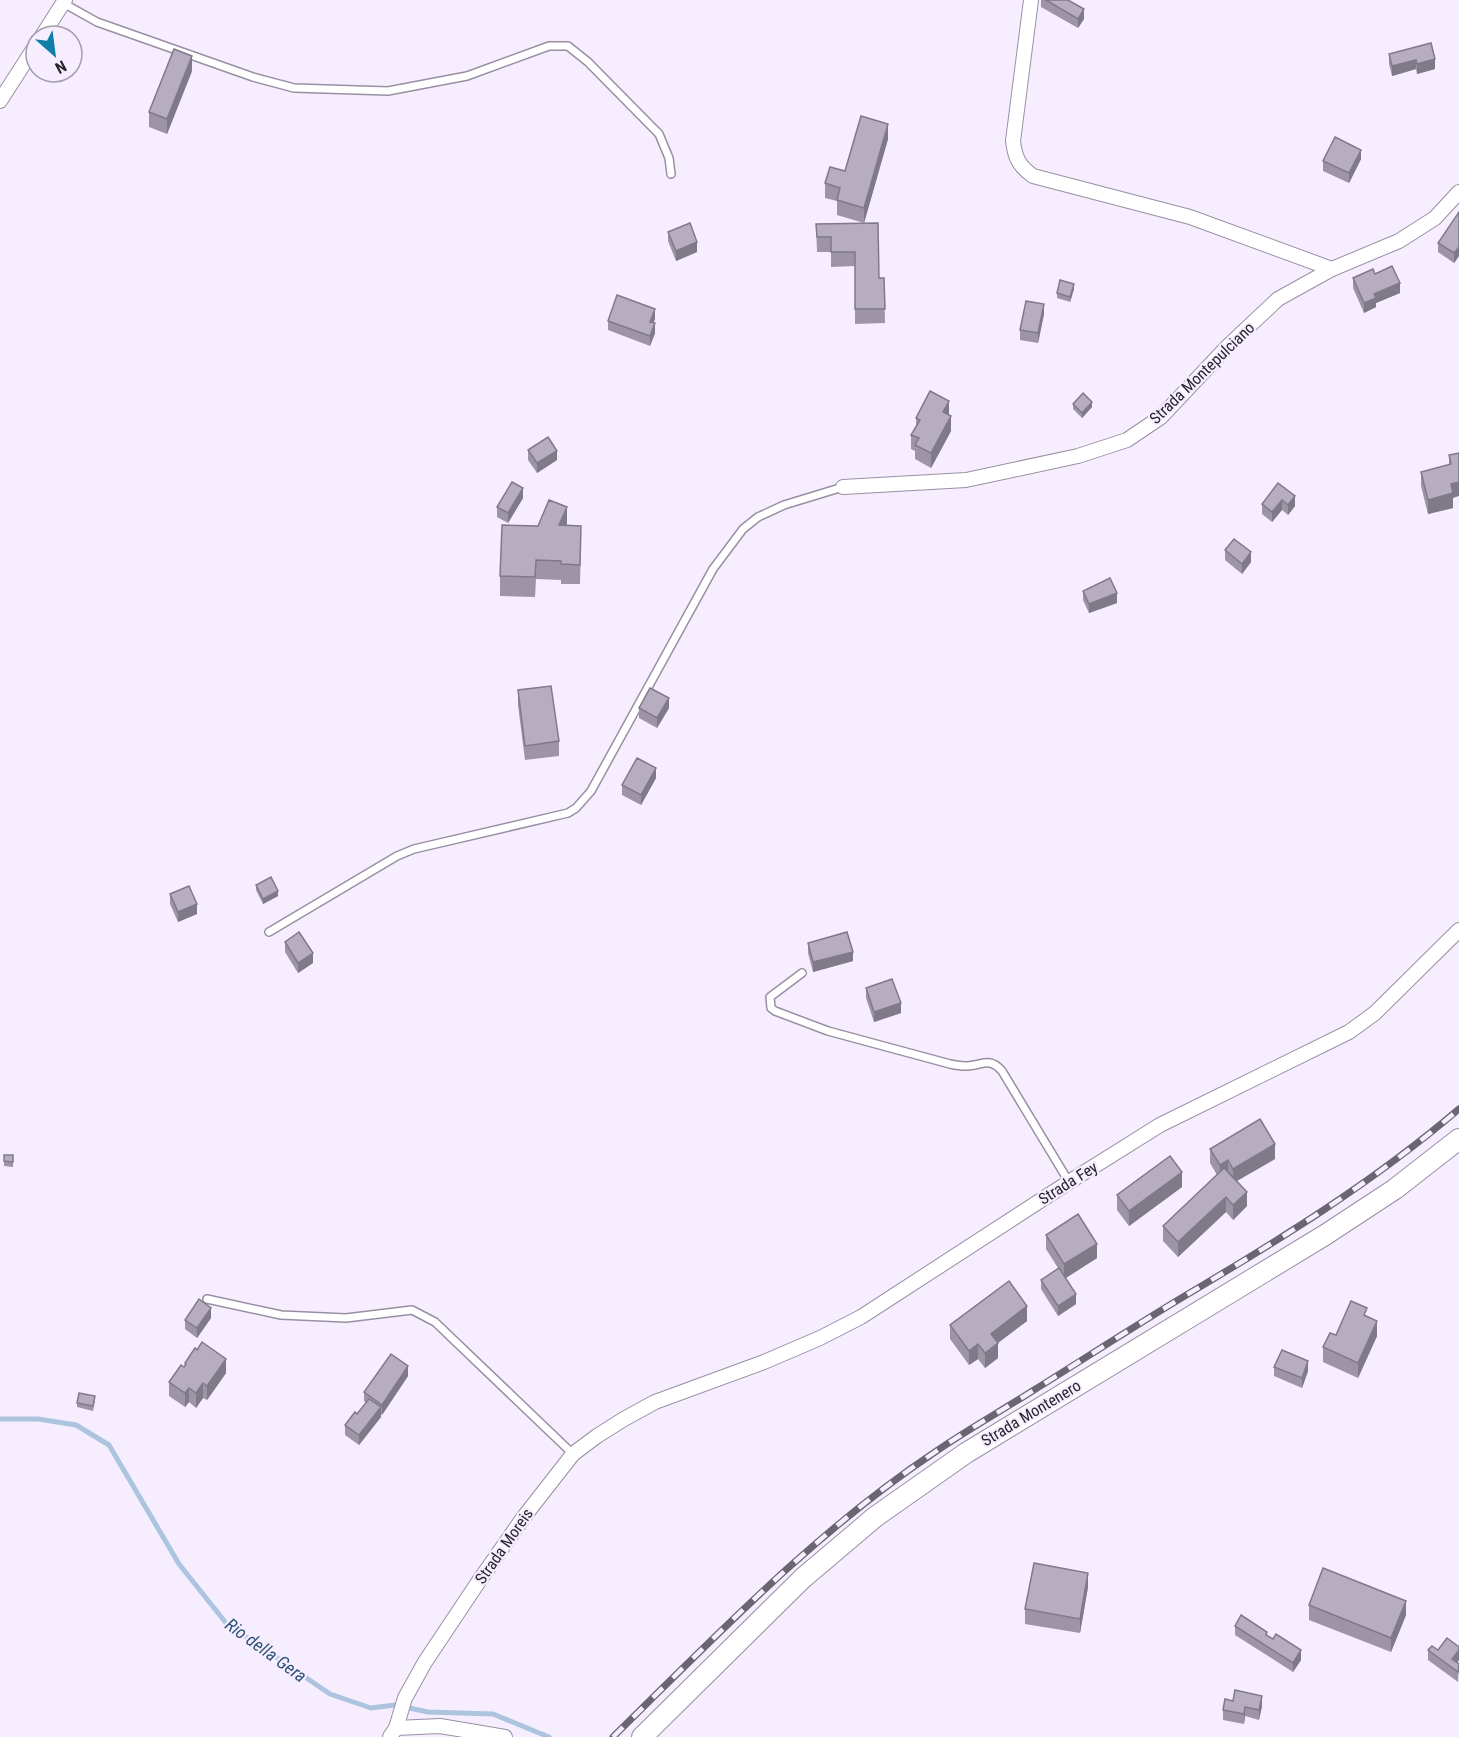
<svg xmlns="http://www.w3.org/2000/svg" width="1459" height="1737" viewBox="0 0 1459 1737" font-family="'Roboto Condensed',sans-serif">
  <rect width="100%" height="100%" fill="#f6eeff"/>
  <g fill="none" stroke-linecap="round" stroke-linejoin="round">
    <polyline stroke="#adc4de" stroke-width="5" points="0,1419 38,1419 76,1425 109,1445 179,1564 226,1623 330,1694 371,1708 395,1705 428,1712 493,1714 549,1737"/>
    <defs>
      <g id="lane">
        <polyline points="63,3 97,22 253,77 294,88 388,91 467,76 549,46 568,46 588,62 659,134 669,158 671,174"/>
        <polyline points="269,932 397,856 414,849 568,813 576,808 591,791 713,569 743,529 758,517 784,505 843,487"/>
        <path d="M802,973L770,997L771,1008L775,1011L828,1031L950,1064C955,1065 960,1066 965,1066C982,1066 989,1056 1002,1071L1069,1182"/>
        <polyline points="207,1299 281,1315 346,1318 412,1310 435,1322 573,1454"/>
      </g>
      <g id="street">
        <path d="M1031,0L1013,141C1015,158 1019,166 1033,176L1190,217L1332,269"/>
        <polyline points="42,36 65,0"/>
        <polyline points="0,101 36,45"/>
        <polyline points="843,487 966,480 1078,456 1127,440 1161,417 1228,346 1278,299 1332,269 1399,241 1435,218 1459,192"/>
        <polyline points="396,1728 440,1726 505,1737"/>
        <polyline points="390,1737 396,1728 405,1698 425,1662 479,1581 523,1518 573,1454 597,1436 624,1419 655,1402 764,1362 820,1338 861,1317 1069,1182 1160,1125 1349,1032 1375,1013 1459,930"/>
      </g>
      <polyline id="secondary" points="642,1737 803,1578 875,1517 966,1453 1325,1235 1395,1189 1459,1139"/>
    </defs>
    <use href="#lane" stroke="#998fa3" stroke-width="10"/>
    <use href="#street" stroke="#998fa3" stroke-width="16"/>
    <use href="#secondary" stroke="#998fa3" stroke-width="22"/>
    <use href="#lane" stroke="#fff" stroke-width="7"/>
    <use href="#street" stroke="#fff" stroke-width="14"/>
    <use href="#secondary" stroke="#fff" stroke-width="20"/>
    <defs>
      <path id="rail" d="M613,1737C715,1637 815,1532 935,1452C967,1430 1001,1411 1034,1390C1084,1359 1133,1327 1183,1297C1279,1240 1374,1182 1459,1109"/>
    </defs>
    <use href="#rail" stroke="#6a6570" stroke-width="7"/>
    <use href="#rail" stroke="#f6eeff" stroke-width="4.5" stroke-dasharray="14" stroke-linecap="butt"/>
  </g>
  <g fill="#9d95a6">
    <polygon points="1041,0 1068,0 1084,19 1078,28 1041,7"/>
    <polygon points="1431,43 1435,69 1417,74 1416,69 1392,76 1389,64 1389,54"/>
    <polygon points="192,71 167,134 149,127 149,112"/>
    <polygon points="888,139 864,223 837,215 837,201 825,198 825,183 845,171"/>
    <polygon points="1361,159 1349,183 1323,171 1323,161"/>
    <polygon points="1459,212 1459,256 1454,263 1438,252 1438,243"/>
    <polygon points="878,223 879,278 884,278 885,323 855,324 855,266 831,267 831,252 817,252 816,224"/>
    <polygon points="668,232 697,252 676,261 668,241"/>
    <polygon points="1375,274 1400,293 1376,303 1376,307 1364,313 1353,288 1353,278"/>
    <polygon points="1074,289 1070,302 1057,298 1057,293"/>
    <polygon points="1044,314 1038,343 1020,340 1020,330"/>
    <polygon points="655,319 653,323 655,333 650,346 608,330 608,321"/>
    <polygon points="1073,404 1092,407 1082,418 1073,409"/>
    <polygon points="949,415 951,431 931,468 915,459 915,451 911,449 911,435 916,427 916,418"/>
    <polygon points="528,450 557,460 537,473 528,460"/>
    <polygon points="1459,453 1453,498 1453,508 1428,514 1421,486 1421,472 1449,465 1449,455"/>
    <polygon points="1278,483 1295,506 1288,515 1282,510 1272,522 1262,514 1262,504"/>
    <polygon points="523,498 508,523 497,517 497,507"/>
    <polygon points="538,526 581,545 580,584 561,584 561,580 536,579 535,597 500,596 500,576"/>
    <polygon points="1225,550 1251,562 1242,574 1225,560"/>
    <polygon points="1083,591 1117,603 1089,613 1083,600"/>
    <polygon points="518,690 559,741 559,756 525,760 518,705"/>
    <polygon points="639,708 669,708 657,728 639,718"/>
    <polygon points="656,778 641,805 622,795 622,785"/>
    <polygon points="256,885 278,896 263,904 256,890"/>
    <polygon points="170,894 197,914 178,922 170,904"/>
    <polygon points="285,942 313,963 298,973 285,952"/>
    <polygon points="808,943 853,961 813,972 808,953"/>
    <polygon points="866,988 901,1013 874,1022 866,998"/>
    <polygon points="1210,1149 1275,1159 1237,1181 1247,1206 1233,1220 1226,1212 1178,1257 1163,1241 1163,1226 1217,1175 1210,1163"/>
    <polygon points="4,1155 13,1155 13,1167 4,1166"/>
    <polygon points="1182,1187 1129,1226 1117,1210 1117,1195"/>
    <polygon points="1046,1235 1097,1258 1066,1278 1076,1304 1058,1316 1041,1289 1041,1280 1058,1268 1046,1249"/>
    <polygon points="1367,1317 1377,1336 1358,1378 1323,1362 1323,1347 1336,1335"/>
    <polygon points="211,1318 197,1338 185,1329 185,1320"/>
    <polygon points="1027,1321 998,1343 998,1358 985,1368 978,1359 969,1365 950,1339 950,1325"/>
    <polygon points="185,1363 226,1373 207,1400 203,1398 196,1408 189,1402 185,1407 169,1396 169,1382 184,1367"/>
    <polygon points="1274,1367 1308,1371 1302,1388 1274,1376"/>
    <polygon points="408,1376 382,1415 381,1414 381,1417 359,1445 345,1435 345,1425 357,1414 366,1403 364,1401 364,1392"/>
    <polygon points="95,1401 93,1411 77,1407 77,1403"/>
    <polygon points="1088,1587 1080,1633 1025,1624 1025,1609"/>
    <polygon points="1309,1605 1406,1615 1391,1652 1309,1620"/>
    <polygon points="1235,1626 1267,1636 1301,1660 1293,1672 1235,1635"/>
    <polygon points="1459,1647 1459,1660 1457,1663 1459,1664 1458,1682 1428,1660 1428,1650 1438,1650"/>
    <polygon points="1225,1699 1262,1706 1259,1720 1245,1716 1244,1724 1223,1720 1223,1710"/>
  </g>
  <g fill="#807987">
    <polygon points="1084,9 1084,19 1078,28 1078,19"/>
    <polygon points="192,56 192,71 167,134 167,119"/>
    <polygon points="1435,59 1435,69 1417,74 1417,64"/>
    <polygon points="1416,60 1416,69 1392,76 1392,66"/>
    <polygon points="888,124 888,139 864,223 864,208"/>
    <polygon points="1361,150 1361,159 1349,183 1349,173"/>
    <polygon points="697,242 697,252 676,261 676,251"/>
    <polygon points="1459,247 1459,256 1454,263 1454,253"/>
    <polygon points="1400,283 1400,293 1376,303 1376,307 1364,313 1364,303 1374,294"/>
    <polygon points="1074,284 1074,289 1070,302 1070,297"/>
    <polygon points="1044,304 1044,314 1038,343 1038,333"/>
    <polygon points="655,309 655,319 650,331 650,322"/>
    <polygon points="655,323 655,333 650,346 650,336"/>
    <polygon points="949,401 949,416 943,412"/>
    <polygon points="1092,402 1092,407 1082,418 1082,413"/>
    <polygon points="951,416 951,431 931,468 931,453"/>
    <polygon points="557,451 557,460 537,473 537,463"/>
    <polygon points="1459,482 1459,496 1453,498 1453,508 1428,514 1428,500 1451,484"/>
    <polygon points="523,488 523,498 508,523 508,513"/>
    <polygon points="1295,496 1295,506 1288,515 1288,505"/>
    <polygon points="1282,500 1282,510 1272,522 1272,512"/>
    <polygon points="567,507 567,526 559,525"/>
    <polygon points="1251,552 1251,562 1242,574 1242,564"/>
    <polygon points="1117,593 1117,603 1089,613 1089,604"/>
    <polygon points="669,698 669,708 657,728 657,718"/>
    <polygon points="656,768 656,778 641,805 641,795"/>
    <polygon points="278,891 278,896 263,904 263,899"/>
    <polygon points="197,904 197,914 178,922 178,912"/>
    <polygon points="853,952 853,961 813,972 813,962"/>
    <polygon points="313,953 313,963 298,973 298,963"/>
    <polygon points="901,1003 901,1013 874,1022 874,1012"/>
    <polygon points="1275,1144 1275,1159 1233,1183 1233,1169"/>
    <polygon points="1228,1160 1228,1175 1220,1180 1220,1165"/>
    <polygon points="1182,1172 1182,1187 1129,1226 1129,1211"/>
    <polygon points="1247,1192 1247,1206 1233,1220 1233,1205"/>
    <polygon points="1226,1197 1226,1212 1178,1257 1178,1242"/>
    <polygon points="1097,1244 1097,1258 1064,1279 1064,1264"/>
    <polygon points="1076,1294 1076,1304 1058,1316 1058,1306"/>
    <polygon points="1027,1306 1027,1321 991,1348 991,1334"/>
    <polygon points="211,1308 211,1318 197,1338 197,1328"/>
    <polygon points="1377,1321 1377,1336 1358,1378 1358,1363"/>
    <polygon points="998,1343 998,1358 985,1368 985,1353"/>
    <polygon points="978,1344 978,1359 969,1365 969,1351"/>
    <polygon points="226,1359 226,1373 207,1400 207,1386"/>
    <polygon points="1308,1361 1308,1371 1302,1388 1302,1378"/>
    <polygon points="408,1366 408,1376 382,1415 382,1405"/>
    <polygon points="203,1383 203,1398 196,1408 196,1393"/>
    <polygon points="189,1388 189,1402 185,1407 185,1393"/>
    <polygon points="381,1407 381,1417 359,1445 359,1435"/>
    <polygon points="1088,1573 1088,1587 1080,1633 1080,1619"/>
    <polygon points="1406,1601 1406,1615 1391,1652 1391,1638"/>
    <polygon points="1301,1650 1301,1660 1293,1672 1293,1663"/>
    <polygon points="1459,1650 1459,1660 1452,1669 1452,1659"/>
    <polygon points="1262,1696 1262,1706 1259,1720 1259,1710"/>
    <polygon points="1245,1707 1245,1716 1244,1724 1244,1714"/>
  </g>
  <g fill="#b7adc1" stroke="#807987" stroke-width="1.5">
    <polygon points="1046,0 1068,0 1084,9 1078,19"/>
    <polygon points="1431,43 1435,59 1417,64 1416,60 1392,66 1389,54"/>
    <polygon points="174,49 192,56 167,119 149,112"/>
    <polygon points="861,116 888,124 864,208 837,200 840,188 825,183 830,167 845,171"/>
    <polygon points="1335,137 1361,150 1349,173 1323,161"/>
    <polygon points="1459,212 1459,247 1454,253 1438,243"/>
    <polygon points="690,223 697,242 676,251 668,232"/>
    <polygon points="878,223 879,278 884,278 885,309 855,309 855,252 831,252 831,237 817,237 816,224"/>
    <polygon points="1392,266 1400,283 1374,294 1376,298 1364,303 1353,278 1373,269 1375,274"/>
    <polygon points="1060,280 1074,284 1070,297 1057,293"/>
    <polygon points="617,295 655,309 650,322 655,323 650,336 608,321"/>
    <polygon points="1026,301 1044,304 1038,333 1020,330"/>
    <polygon points="930,391 949,401 943,412 951,416 931,453 915,445 919,438 911,435 920,420 916,418"/>
    <polygon points="1083,393 1092,402 1082,413 1073,404"/>
    <polygon points="548,437 557,451 537,463 528,450"/>
    <polygon points="1459,453 1459,482 1451,484 1453,493 1428,500 1421,472 1451,464 1449,455"/>
    <polygon points="512,482 523,488 508,513 497,507"/>
    <polygon points="1278,483 1295,496 1288,505 1282,500 1272,512 1262,504"/>
    <polygon points="549,500 567,507 559,525 581,526 580,565 561,564 561,561 536,560 535,577 500,576 502,525 538,526"/>
    <polygon points="1234,539 1251,552 1242,564 1225,550"/>
    <polygon points="1110,578 1117,593 1089,604 1083,591"/>
    <polygon points="551,686 559,741 525,746 518,690"/>
    <polygon points="650,688 669,698 657,718 639,708"/>
    <polygon points="637,758 656,768 641,795 622,785"/>
    <polygon points="271,877 278,891 263,899 256,885"/>
    <polygon points="189,886 197,904 178,912 170,894"/>
    <polygon points="299,932 313,953 298,963 285,942"/>
    <polygon points="847,932 853,952 813,962 808,943"/>
    <polygon points="892,979 901,1003 874,1012 866,988"/>
    <polygon points="1260,1119 1275,1144 1233,1169 1228,1160 1220,1165 1210,1149"/>
    <polygon points="4,1155 13,1155 13,1162 4,1161"/>
    <polygon points="1170,1156 1182,1172 1129,1211 1117,1195"/>
    <polygon points="1224,1168 1247,1192 1233,1205 1226,1197 1178,1242 1163,1226"/>
    <polygon points="1078,1214 1097,1244 1064,1264 1046,1235"/>
    <polygon points="1059,1268 1076,1294 1058,1306 1041,1280"/>
    <polygon points="1009,1281 1027,1306 991,1334 998,1343 985,1353 978,1344 969,1351 950,1325"/>
    <polygon points="199,1299 211,1308 197,1328 185,1320"/>
    <polygon points="1351,1301 1367,1308 1364,1315 1377,1321 1358,1363 1323,1347 1330,1333 1336,1335"/>
    <polygon points="202,1342 226,1359 207,1386 203,1383 196,1393 189,1388 185,1393 169,1382 181,1365 184,1367 186,1364 185,1363 195,1348 197,1350"/>
    <polygon points="1282,1350 1308,1361 1302,1378 1274,1367"/>
    <polygon points="391,1354 408,1366 382,1405 364,1392"/>
    <polygon points="79,1393 95,1396 93,1406 77,1403"/>
    <polygon points="369,1399 381,1407 359,1435 345,1425 355,1412 357,1414"/>
    <polygon points="1034,1563 1088,1573 1080,1619 1025,1609"/>
    <polygon points="1323,1568 1406,1601 1391,1638 1309,1605"/>
    <polygon points="1241,1615 1267,1632 1266,1635 1273,1639 1276,1634 1301,1650 1293,1663 1235,1626"/>
    <polygon points="1447,1638 1459,1647 1459,1650 1452,1659 1459,1664 1458,1672 1428,1650 1432,1646 1438,1650"/>
    <polygon points="1235,1690 1262,1696 1259,1710 1245,1707 1244,1714 1223,1710 1225,1699 1233,1701"/>
  </g>
  <g text-anchor="middle" dominant-baseline="central" stroke-width="4.5" stroke-linejoin="round" paint-order="stroke">
    <g font-size="16" fill="#29252d" stroke="#f6eeff">
      <text transform="translate(1202 373) rotate(-44)">Strada Montepulciano</text>
      <text transform="translate(1068 1183) rotate(-32)">Strada Fey</text>
      <text transform="translate(1031 1413) rotate(-31)">Strada Montenero</text>
      <text transform="translate(504 1546) rotate(-55)">Strada Moreis</text>
    </g>
    <g font-size="18" font-style="italic" fill="#315378" stroke="#f6eeff">
      <text transform="translate(266 1650) rotate(36)">Rio della Gera</text>
    </g>
  </g>
  <g transform="translate(54 54) rotate(152)"><circle r="28" fill="#f6eeff" stroke="#a49eab" stroke-width="1.5"/>
  <path d="M0-4.5L10 22L0 15L-10 22Z" fill="#117ea7"/>
  <text y="-9" font-size="16" font-weight="bold" text-anchor="middle" fill="#29252d">N</text>
  </g>
</svg>
